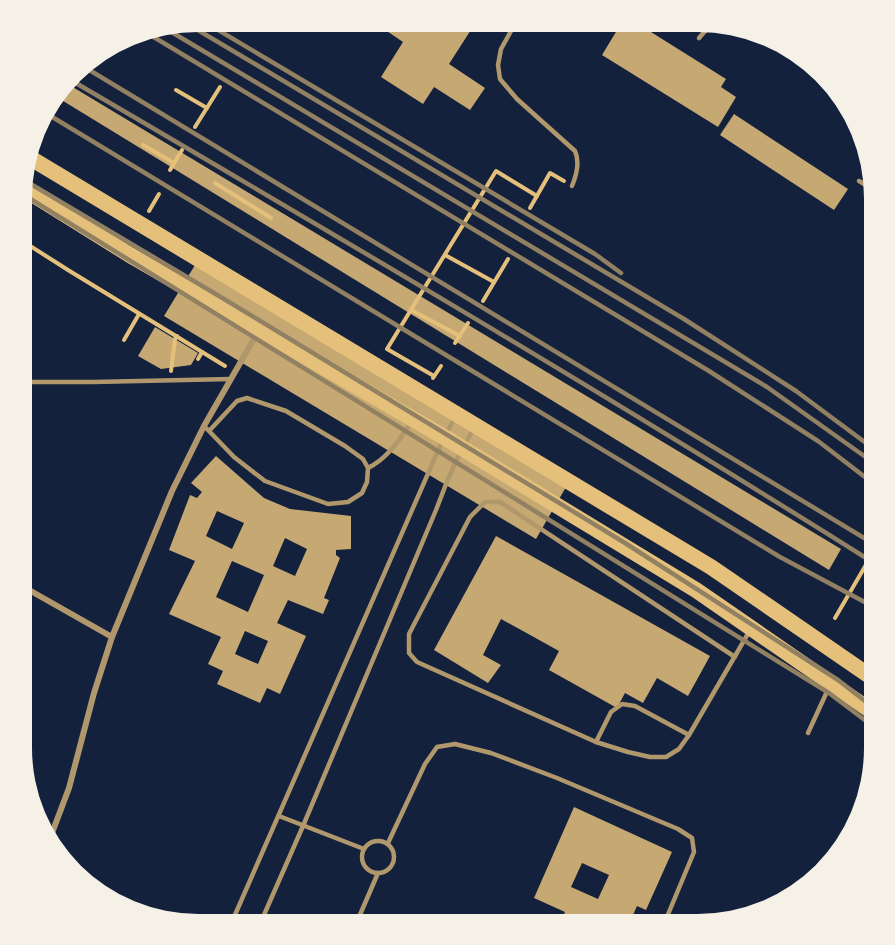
<svg xmlns="http://www.w3.org/2000/svg" width="895" height="945" viewBox="0 0 895 945" font-family="'Fira Sans',sans-serif">
  <rect width="100%" height="100%" fill="#14213d"/>
  <g fill="#c6a872" fill-rule="evenodd">
    <polygon points="372,21 476,22 449,64 485,88 470,110 434,87 423,104 381,77 403,42"/>
    <polygon points="622,22 635,22 726,79 721,87 736,97 718,127 602,55"/>
    <polygon points="66,83 841,549 829,570 55,96"/>
    <polygon points="734,114 848,189 834,210 720,135"/>
    <polygon points="874,236 874,250 867,246"/>
    <polygon points="195,265 566,487 536,539 164,316"/>
    <polygon points="155,327 198,353 191,365 161,369 138,356"/>
    <path d="M216,456L264,498L290,509L351,516V549L336,550V555L340,558L324,598L329,600L323,614L288,600L277,623L306,636L280,694L267,688L260,703L217,684L223,671L208,664L221,637L169,614L195,561L169,550L190,495L197,498L202,492L191,483ZM217,511L244,523L232,549L206,536ZM285,538L307,549L295,576L273,566ZM232,561L264,575L248,612L216,597ZM245,631L268,641L258,664L235,654Z"/>
    <polygon points="496,536 710,656 688,696 657,678 643,703 625,693 617,708 549,670 559,651 501,619 483,655 501,665 488,683 434,650"/>
    <path d="M574,807L672,852L646,910L637,906L629,924H560L565,912L534,898ZM582,863L609,875L598,899L571,887Z"/>
  </g>
  <g fill="none" stroke-linecap="round" stroke-linejoin="round">
    <g stroke="#e5c07b" stroke-width="4">
      <polyline points="176,90 207,108"/>
      <polyline points="195,127 220,87"/>
      <polyline points="143,145 174,163"/>
      <polyline points="170,170 182,150"/>
      <polyline points="215,183 271,218"/>
      <polyline points="530,208 550,173 564,181"/>
      <polyline points="149,211 159,194"/>
      <polyline points="24,242 68,270 225,366"/>
      <polyline points="445,255 494,282"/>
      <polyline points="483,301 508,259"/>
      <polyline points="411,310 460,336"/>
      <polyline points="124,340 139,314"/>
      <polyline points="455,343 468,323"/>
      <polyline points="198,359 202,352"/>
      <polyline points="171,371 175,339 177,336"/>
      <polyline points="434,376 387,349 496,171 537,196"/>
      <polyline points="433,378 441,366"/>
      <polyline points="835,618 874,551"/>
    </g>
    <g stroke="#b1986c" stroke-width="4.5">
      <path d="M516,22L501,49L498,65L500,79L517,99L575,151C580,162 577,174 572,186"/>
      <polyline points="699,38 713,22"/>
      <polyline points="859,181 874,190"/>
      <polyline points="23,382 93,382 231,379"/>
      <polyline points="204,426 209,431 234,457 265,481 328,504 348,502 362,493 367,482 368,468 363,459 345,446 286,411 247,398 237,401 209,431"/>
      <polyline points="465,444 474,428"/>
      <path d="M368,468C388,458 398,441 411,423"/>
      <polyline points="735,657 500,502 485,502 470,517 409,634 409,653 417,662 596,742 628,752 650,757 666,757 679,749 689,735 749,632"/>
      <polyline points="808,733 830,685"/>
      <polyline points="596,742 611,712 622,704 635,706 689,735"/>
      <polyline points="279,816 364,849"/>
      <circle cx="378" cy="857" r="16"/>
      <polyline points="388,843 425,764 437,747 455,744 491,753 557,778 678,829 692,838 694,852 664,924"/>
      <polyline points="231,924 444,437 456,416"/>
      <polyline points="260,924 303,826 436,510 448,479 461,451"/>
      <polyline points="356,924 378,873"/>
    </g>
    <g stroke="#b1986c" stroke-width="6">
      <polyline points="22,586 112,637"/>
      <polyline points="49,841 69,788 94,693 112,637 172,491 204,426 259,330"/>
    </g>
    <g stroke="#e5c07b" stroke-width="16">
      <polyline points="27,156 711,567 874,679"/>
      <polyline points="24,189 130,255 444,437 696,590 874,713"/>
    </g>
    <g stroke="#918062" stroke-width="4.5">
      <polyline points="203,21 595,254 621,273"/>
      <polyline points="186,23 684,319 796,391 874,449"/>
      <polyline points="163,27 767,387 874,463"/>
      <polyline points="142,30 709,371 818,441 874,484"/>
      <polyline points="81,65 874,544"/>
      <path d="M69,79C339,237 609,396 874,563"/>
      <polyline points="44,112 780,557 874,607"/>
      <polyline points="24,180 229,302 625,543 838,680 874,708"/>
      <polyline points="24,195 829,693 874,727"/>
    </g>
  </g>
  <path d="M0 0H895V945H0ZM198 32H698A166 166 0 0 1 864 198V748A166 166 0 0 1 698 914H198A166 166 0 0 1 32 748V198A166 166 0 0 1 198 32Z" fill="#f6f1e7" fill-rule="evenodd"/>
</svg>
